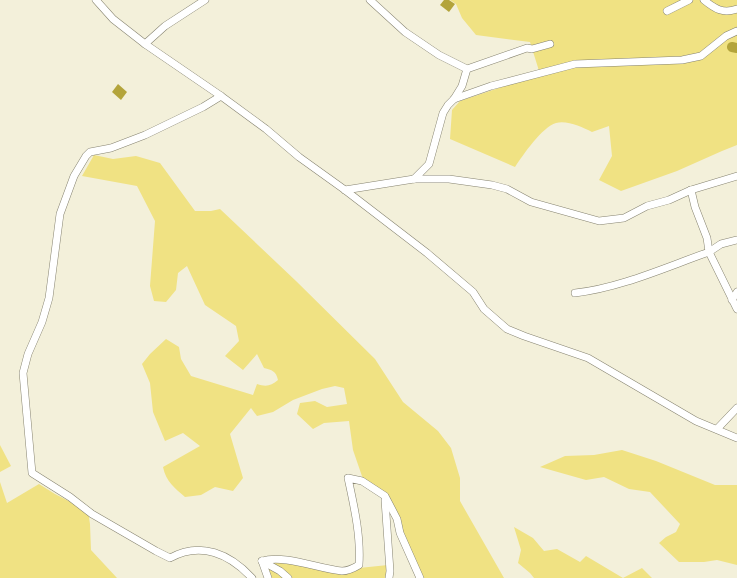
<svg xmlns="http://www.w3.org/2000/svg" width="737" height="578" viewBox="0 0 737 578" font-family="Literata,serif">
  <rect width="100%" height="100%" fill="#f3f0da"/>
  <g fill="#f0e283">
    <path d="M450,0H737V145L722,151L677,171L621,191L599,180L612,156L609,126L592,132C582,127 567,120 556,123C542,127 523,155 515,167L450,139L452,110L460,101L540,74L530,42L476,35L462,18L456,4Z"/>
    <path d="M94,155L113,159L136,156L160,163L195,211H211L220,209L296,281L375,359L403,402L438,431L451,448L460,478V501L504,578H417L388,501L364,482L353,450L349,421L324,423L313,429L297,414L300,403L315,401L327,407L347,404L344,388L335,386L322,389L293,400L273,412L257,416L251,408L230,434L243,478L233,491L215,487L201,495L185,497C175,488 166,482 163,467L200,446L183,433L165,441L153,412L150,383L142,364L150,354L166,339L179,347L181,359L191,376L253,395L257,384C266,387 271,386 278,380C276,371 272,370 264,368L257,354L243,370L225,356L239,341L236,326L205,305L187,266L178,273L176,290L166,302L154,301L150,286L155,221L137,186L82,176Z"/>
    <polygon points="0,445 11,466 0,472"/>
    <polygon points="622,450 656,461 715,485 737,485 737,565 717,560 704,562 679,562 659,543 666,537 676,532 680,524 650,492 629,489 604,477 586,480 540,467 565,456 594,455"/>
    <polygon points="0,482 7,503 39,484 55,494 88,511 90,524 91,550 117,578 0,578"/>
    <polygon points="514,527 533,538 544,551 557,549 580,562 586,556 623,578 642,568 652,578 534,578 530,573 518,563 521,550"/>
    <polygon points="264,560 346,573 359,568 388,565 385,578 268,578 262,561"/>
  </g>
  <g fill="#b3a43b">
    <polygon points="444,0 449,0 455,4 449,12 440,5"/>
    <polygon points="118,84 127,92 121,100 112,92"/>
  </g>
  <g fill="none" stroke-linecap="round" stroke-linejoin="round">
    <polyline stroke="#b3a43b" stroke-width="10" points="732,47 737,48"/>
    <defs>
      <g id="minor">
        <polyline points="96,0 113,19 145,44 221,96 266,129 299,157 345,190 427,253 473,292 484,309 507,329 524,336 588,358 696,421 737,438"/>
        <polyline points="370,0 405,32 439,55 467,69 527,48 532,49 550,44"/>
        <path d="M704,0C715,9 723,14 737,9"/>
        <polyline points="667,11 689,0"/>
        <polyline points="145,44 165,26 205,0"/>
        <path d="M221,96L203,107L145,135L111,148L90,152L86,156L74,176L60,214L49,298L42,322L28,354L23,373L32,473L70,497L92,514L156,551L170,558C201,541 230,554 252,578"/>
        <polyline points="454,99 491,86 575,64 682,60 701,56 726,36 737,31"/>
        <polyline points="414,179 429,164 443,113 448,105 454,99 462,86 467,69"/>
        <polyline points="345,190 414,179 449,179 492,185 507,189 531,202 599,221 624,218 647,206 669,200 691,190 737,176"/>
        <polyline points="691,190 695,207 707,238 709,252 737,309"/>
        <path d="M575,293C620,288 666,267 709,252L721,244L737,240"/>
        <polyline points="732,300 737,292"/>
        <polyline points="717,429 737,408"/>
        <polyline points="385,500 390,571 389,578"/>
        <path d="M262,561C284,554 319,569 342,571C349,571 354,568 359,565C361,536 354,506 348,478L362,481L385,496L397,519L400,533L420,578"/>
        <polyline points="262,561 280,571 288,578"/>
        <polyline points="262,561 268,578"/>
      </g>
    </defs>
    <use href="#minor" stroke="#868370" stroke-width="8"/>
    <use href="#minor" stroke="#fff" stroke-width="7"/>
  </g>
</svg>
